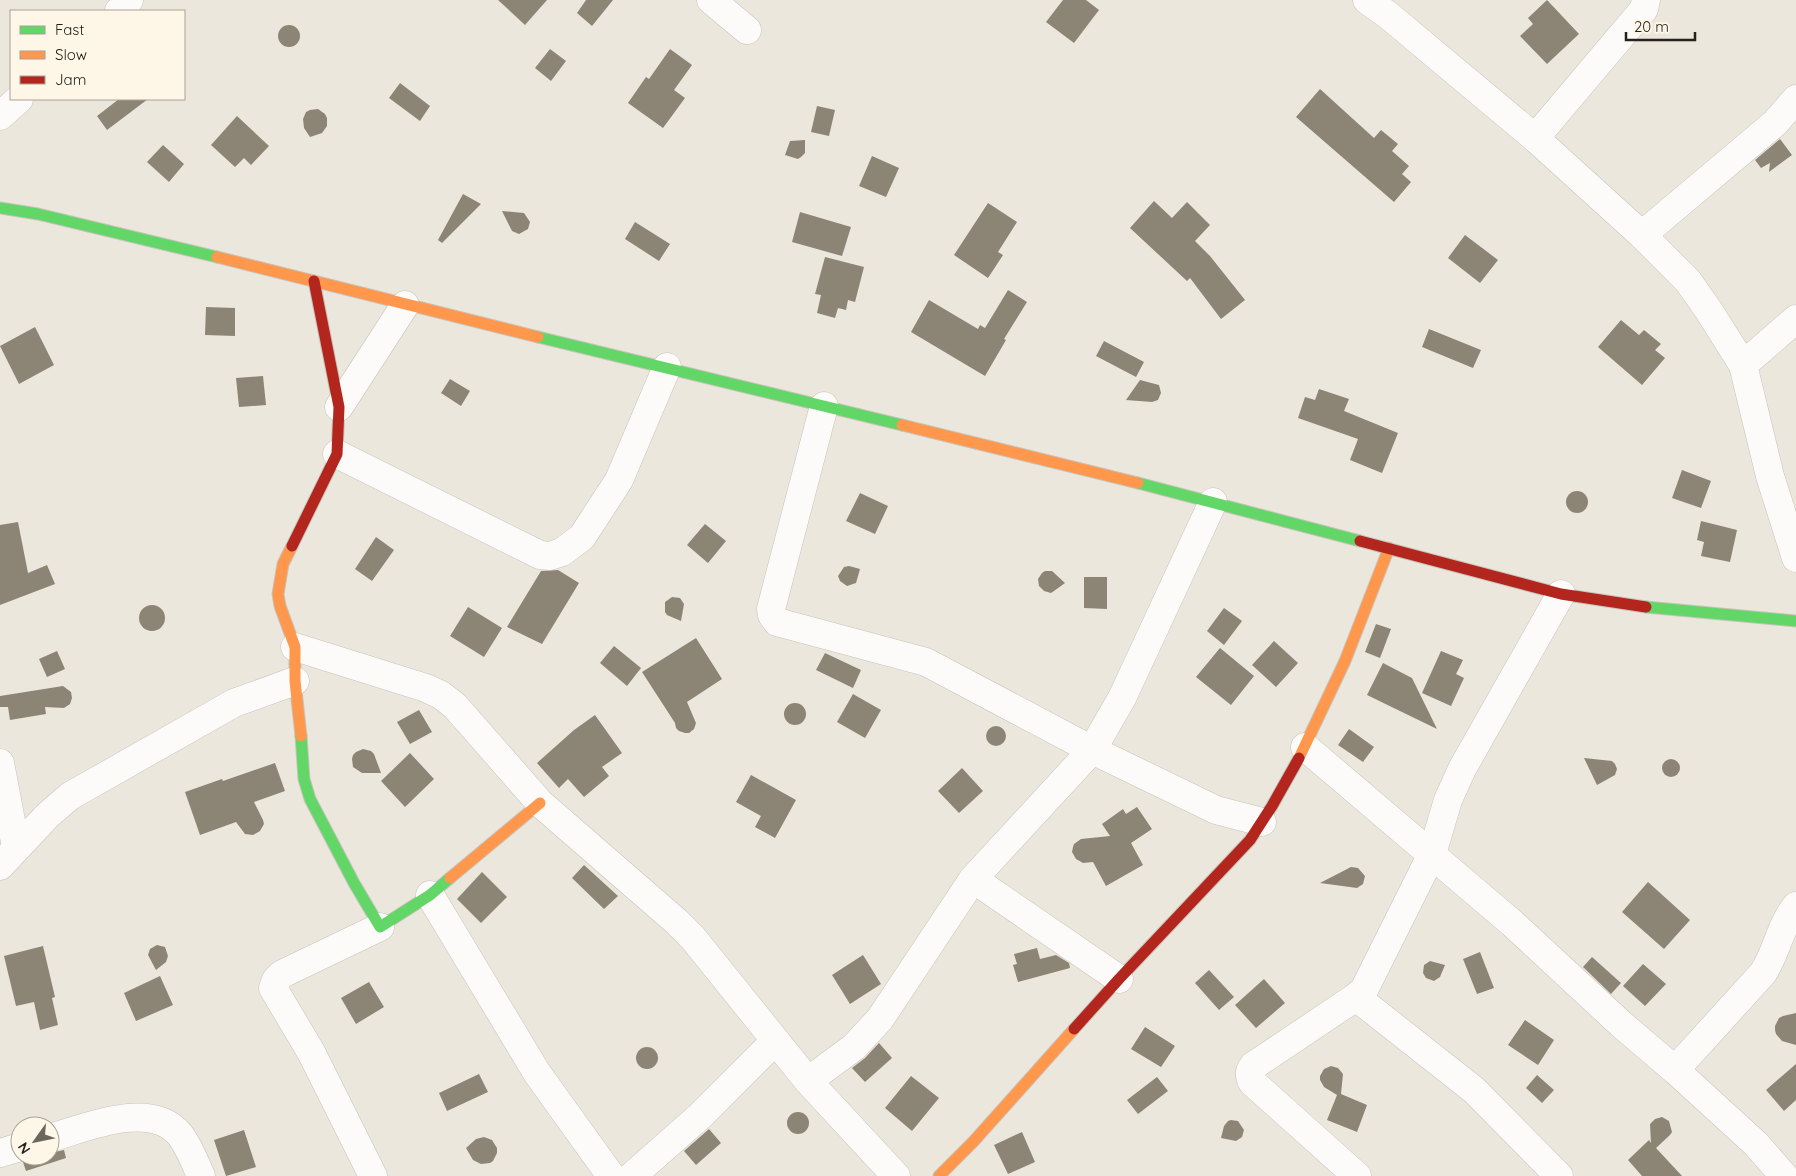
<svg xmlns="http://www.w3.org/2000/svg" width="1796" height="1176" viewBox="0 0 1796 1176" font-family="Quicksand,sans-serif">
  <rect width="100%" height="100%" fill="#ece7dc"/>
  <g fill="#8c8576">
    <polygon points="498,0 547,0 525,25"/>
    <polygon points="586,0 613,0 592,26 577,13"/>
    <polygon points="1063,0 1086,0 1099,10 1074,43 1046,22"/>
    <polygon points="1547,0 1579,34 1547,64 1520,36 1533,24 1528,18"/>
    <circle cx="289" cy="36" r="11"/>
    <polygon points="550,49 566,61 551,81 535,68"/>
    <polygon points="670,49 692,65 674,90 685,98 663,128 628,103 646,77 649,79"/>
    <polygon points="400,83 430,106 420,121 389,98"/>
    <polygon points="1320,89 1374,138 1381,130 1398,144 1392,151 1409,166 1402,174 1411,182 1394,202 1296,117"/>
    <polygon points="119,99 148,99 107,130 97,116"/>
    <polygon points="817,106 835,110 829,136 811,132"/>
    <polygon points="318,109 325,114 327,118 327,126 322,133 310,137 304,128 303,119 306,112 310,110"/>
    <polygon points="237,116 269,146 251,165 244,158 235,167 211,145"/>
    <polygon points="1780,139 1792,155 1769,172 1770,163 1761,168 1755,160"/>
    <polygon points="805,140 805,153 801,157 798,159 785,155 790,141"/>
    <polygon points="163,145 184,164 169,182 147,162"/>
    <polygon points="872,156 899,168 886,197 859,186"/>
    <polygon points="463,194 481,204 442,243 438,240"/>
    <polygon points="1154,201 1172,218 1187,202 1210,225 1195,241 1210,256 1245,300 1221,319 1190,278 1187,281 1130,228"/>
    <polygon points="988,203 1017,222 998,252 1003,255 988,278 954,255"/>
    <polygon points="502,211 524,213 530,222 528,229 519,234 512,231"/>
    <polygon points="800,212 851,227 842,256 792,242"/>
    <polygon points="635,222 670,244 659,261 625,239"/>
    <polygon points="1465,235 1498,260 1480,283 1448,258"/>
    <polygon points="825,257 864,267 855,302 848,300 846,310 838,308 835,318 817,313 821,295 815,294"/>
    <polygon points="1008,290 1027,302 1004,339 1006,340 985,376 911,332 929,300 978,329 980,325 985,328"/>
    <polygon points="206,307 235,308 235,336 205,335"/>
    <polygon points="1621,320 1639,335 1644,330 1661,344 1655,350 1665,358 1642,385 1598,347"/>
    <polygon points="35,327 54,365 19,384 0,346"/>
    <polygon points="1429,329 1481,350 1473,368 1422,347"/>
    <polygon points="1104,341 1144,362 1136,377 1096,356"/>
    <polygon points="263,376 266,405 239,407 236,378"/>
    <polygon points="450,379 470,391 461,406 441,393"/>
    <polygon points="1140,380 1159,385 1161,393 1158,400 1152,402 1126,400"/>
    <polygon points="1319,389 1349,399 1344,411 1398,433 1382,473 1350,460 1358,439 1298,418 1305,397 1315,400"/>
    <polygon points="1682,470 1711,481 1701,508 1672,498"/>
    <circle cx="1577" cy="502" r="11"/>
    <polygon points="860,493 888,506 875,534 846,521"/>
    <polygon points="1701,521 1737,530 1730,562 1701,556 1704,542 1697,540"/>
    <polygon points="18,522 28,573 47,565 55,584 0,605 0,525"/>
    <polygon points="705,524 726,541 708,563 687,545"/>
    <polygon points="376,537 394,550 372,581 355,569"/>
    <polygon points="849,566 860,569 856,583 847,586 840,581 838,576 844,567"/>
    <polygon points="558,570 579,583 542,644 507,627 541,571"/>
    <polygon points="1045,571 1052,571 1065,583 1054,591 1051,593 1044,591 1039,586 1038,579 1042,573"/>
    <polygon points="1084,577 1107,577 1107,609 1084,608"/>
    <polygon points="672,597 680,598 684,604 681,621 667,615 665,612 665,602"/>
    <circle cx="152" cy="618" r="13"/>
    <polygon points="468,607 502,628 484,657 450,636"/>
    <polygon points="1224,608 1242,621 1224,645 1207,631"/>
    <polygon points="1376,624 1391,629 1380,658 1365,652"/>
    <polygon points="696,638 722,679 687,702 696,723 694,729 689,733 685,733 679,731 676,728 675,723 642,672"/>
    <polygon points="1274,641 1298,663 1276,687 1252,665"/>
    <polygon points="614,646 641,668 627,686 600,663"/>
    <polygon points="1220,648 1254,676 1231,705 1196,677"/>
    <polygon points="57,651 65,669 47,677 39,659"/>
    <polygon points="1441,651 1463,660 1456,674 1464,678 1451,706 1422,693"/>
    <polygon points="825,653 861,670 853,688 816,670"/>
    <polygon points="1383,663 1412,678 1437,729 1367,695"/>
    <polygon points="63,686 71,692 72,698 70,704 64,708 45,707 46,714 10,720 8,707 0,707 0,696"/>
    <polygon points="853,694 881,710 865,738 837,722"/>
    <circle cx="795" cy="714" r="11"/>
    <polygon points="419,710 432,732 410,744 397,722"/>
    <polygon points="595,715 622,753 602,767 609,776 584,797 568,779 559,788 537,763 574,730"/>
    <circle cx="996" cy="736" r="10"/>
    <polygon points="1349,729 1374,747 1363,762 1338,745"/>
    <polygon points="363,749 371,751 374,754 381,773 362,773 353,767 352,759 353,755 356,752"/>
    <polygon points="410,753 434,779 405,807 381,781"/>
    <polygon points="1584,758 1612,761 1615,764 1617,769 1615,775 1597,785"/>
    <circle cx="1671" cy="768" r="9"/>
    <polygon points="275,763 285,791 254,802 263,820 264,824 260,831 253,835 245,834 236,822 200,835 185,792 222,779 223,781"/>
    <polygon points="962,768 983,791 959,813 938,791"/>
    <polygon points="751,775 796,800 775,838 755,827 761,816 736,802"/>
    <polygon points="1137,807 1152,829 1131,843 1143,865 1106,886 1093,862 1083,863 1076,859 1072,852 1073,847 1074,844 1081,839 1110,836 1102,824 1123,809 1126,814"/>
    <polygon points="584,865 618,896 604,909 572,878"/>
    <polygon points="1351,867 1358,868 1365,876 1363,884 1357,888 1320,883"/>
    <polygon points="482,872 507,897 481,923 457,899"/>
    <polygon points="1648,882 1690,920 1664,949 1622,912"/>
    <polygon points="157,945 165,947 168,956 166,962 156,970 148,955 150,949"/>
    <polygon points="43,946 55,997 52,998 58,1025 40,1030 34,1002 16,1006 4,956"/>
    <polygon points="1037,948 1040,959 1056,955 1069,963 1070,968 1018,982 1013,965 1017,964 1014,954"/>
    <polygon points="1480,952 1494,988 1477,994 1463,959"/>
    <polygon points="863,955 881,984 850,1004 832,975"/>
    <polygon points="1592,957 1621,983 1611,994 1583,967"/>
    <polygon points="1430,961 1445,965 1440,977 1434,981 1426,978 1423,973 1424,965"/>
    <polygon points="1643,964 1666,984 1645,1006 1623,986"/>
    <polygon points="1209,970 1234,997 1219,1010 1195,983"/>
    <polygon points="160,976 173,1005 136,1021 124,993"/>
    <polygon points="1264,979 1285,1003 1256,1028 1235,1005"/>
    <polygon points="369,982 384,1007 356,1024 341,998"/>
    <polygon points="1796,1013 1796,1045 1782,1041 1776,1034 1775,1030 1775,1026 1779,1018 1783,1016"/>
    <polygon points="1525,1020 1554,1040 1538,1065 1508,1045"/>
    <polygon points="1145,1027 1175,1046 1161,1067 1131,1049"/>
    <polygon points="879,1043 892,1058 865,1082 852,1068 865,1058"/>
    <circle cx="647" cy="1058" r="11"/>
    <polygon points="1796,1064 1796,1100 1784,1111 1766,1090"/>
    <polygon points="1331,1066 1338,1068 1343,1074 1341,1094 1367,1105 1357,1132 1327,1120 1337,1095 1324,1087 1320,1080 1320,1076 1324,1069"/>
    <polygon points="479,1074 488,1092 447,1111 439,1093"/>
    <polygon points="1537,1075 1554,1090 1542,1103 1526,1088"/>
    <polygon points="911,1076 939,1098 912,1131 885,1108"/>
    <polygon points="1157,1077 1168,1091 1138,1114 1127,1100"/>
    <circle cx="798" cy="1123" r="11"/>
    <polygon points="1662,1117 1669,1121 1672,1132 1670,1135 1656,1148 1682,1176 1642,1176 1628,1160 1649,1140 1651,1143 1650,1124 1655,1119"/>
    <polygon points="1231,1120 1238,1121 1244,1130 1242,1137 1236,1141 1221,1138 1224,1126 1228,1121"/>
    <polygon points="709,1129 721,1143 696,1165 684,1151"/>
    <polygon points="244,1130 256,1167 226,1176 214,1140"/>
    <polygon points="1022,1132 1035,1162 1008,1174 994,1145"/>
    <polygon points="484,1137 492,1140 497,1148 497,1153 493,1161 490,1163 481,1164 473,1160 466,1148 476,1139"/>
    <polygon points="64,1150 66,1158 26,1171 23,1162 32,1156 50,1156 50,1153"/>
  </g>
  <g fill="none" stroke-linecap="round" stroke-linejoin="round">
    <defs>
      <g id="street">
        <polyline points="711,0 747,30"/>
        <polyline points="1367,0 1388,15 1535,138 1642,235 1688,281 1709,311 1743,365 1770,476 1796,558"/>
        <polyline points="119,11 129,0"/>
        <polyline points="0,116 19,99"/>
        <polyline points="1535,138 1644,9 1646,0"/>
        <polyline points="1642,235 1775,123 1796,99"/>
        <polyline points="1743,365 1796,319"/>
        <polyline points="824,406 771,609 772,615 777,622 926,662 1092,750 1216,810 1262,822"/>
        <polyline points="339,407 405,305"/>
        <polyline points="337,454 540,555 550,556 562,552 582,537 619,480 667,367"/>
        <polyline points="295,647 426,688 441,695 455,706 540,803 677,922 693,938 808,1081 896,1176"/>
        <polyline points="1305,747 1512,923 1621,1024 1675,1070 1756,1144 1784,1176"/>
        <polyline points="0,763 16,847"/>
        <polyline points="0,866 48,815 70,796 234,703 295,681"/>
        <polyline points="973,879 1119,979"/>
        <polyline points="430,895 537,1073 611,1176"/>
        <polyline points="1356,997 1474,1090 1559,1176"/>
        <path d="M1675,1070L1763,973C1777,952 1780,926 1796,906"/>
        <polyline points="808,1081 854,1047 880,1019 973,879 1092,750 1122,698 1213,502"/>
        <path d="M50,1138C85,1128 152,1099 180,1135C189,1146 195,1163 201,1176"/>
        <polyline points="0,1153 20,1147"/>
        <polyline points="373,1176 311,1052 273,988 276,980 282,974 380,927"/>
        <polyline points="632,1176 700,1116 775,1041"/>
        <path d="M1357,1176L1252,1082C1249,1076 1249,1071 1253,1066L1356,997L1364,990L1432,854L1448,800L1462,769L1561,594"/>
      </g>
      <g id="fast">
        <polyline points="0,208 38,214 217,257"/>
        <polyline points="538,337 902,425"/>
        <polyline points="1138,483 1360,541"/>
        <polyline points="1646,607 1796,621"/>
        <polyline points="301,736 304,779 310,799 354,883 380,927 430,895 450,878"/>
      </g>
      <g id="slow">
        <polyline points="217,257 538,337"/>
        <polyline points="902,425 1138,483"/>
        <polyline points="292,546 283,564 278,594 280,606 295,647 295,681 301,736"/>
        <polyline points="1299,758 1345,661 1389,548"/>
        <polyline points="450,878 540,803"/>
        <polyline points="939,1176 973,1142 1074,1029"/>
      </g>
      <g id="jam">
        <polyline points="1360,541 1561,594 1646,607"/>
        <polyline points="292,546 337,454 339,407 314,281"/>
        <polyline points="1074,1029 1119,979 1250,840 1272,806 1299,758"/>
      </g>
    </defs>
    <use href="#street" stroke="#c8c4bc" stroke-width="29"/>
    <use href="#fast" stroke="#c8c4bc" stroke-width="13"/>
    <use href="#slow" stroke="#c8c4bc" stroke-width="13"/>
    <use href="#jam" stroke="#c8c4bc" stroke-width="13"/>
    <use href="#street" stroke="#fcfbfa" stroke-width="28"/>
    <use href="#fast" stroke="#63d668" stroke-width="11"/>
    <use href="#slow" stroke="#ff974d" stroke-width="11"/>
    <use href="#jam" stroke="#b3261e" stroke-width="11"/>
  </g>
  <rect x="10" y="10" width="175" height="90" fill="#fef7e7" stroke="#a8a295"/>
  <rect x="20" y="26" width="25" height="8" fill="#63d668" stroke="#a8a295"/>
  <text x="55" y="35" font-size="15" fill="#26221b">Fast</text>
  <rect x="20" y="51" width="25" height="8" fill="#ff974d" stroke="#a8a295"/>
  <text x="55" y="60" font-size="15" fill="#26221b">Slow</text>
  <rect x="20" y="76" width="25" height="8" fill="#b3261e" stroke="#a8a295"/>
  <text x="55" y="85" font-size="15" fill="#26221b">Jam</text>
  <g transform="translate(35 1141) rotate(237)"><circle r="24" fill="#fef7e7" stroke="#a8a295"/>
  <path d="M0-4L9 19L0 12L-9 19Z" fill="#6b675f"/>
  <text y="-8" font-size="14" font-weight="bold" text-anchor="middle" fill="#26221b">N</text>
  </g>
  <path d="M1626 32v8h69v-8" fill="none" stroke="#26221b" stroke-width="2.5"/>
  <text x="1634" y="32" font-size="15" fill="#26221b" stroke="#fef7e7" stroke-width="4" paint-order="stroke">20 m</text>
</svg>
